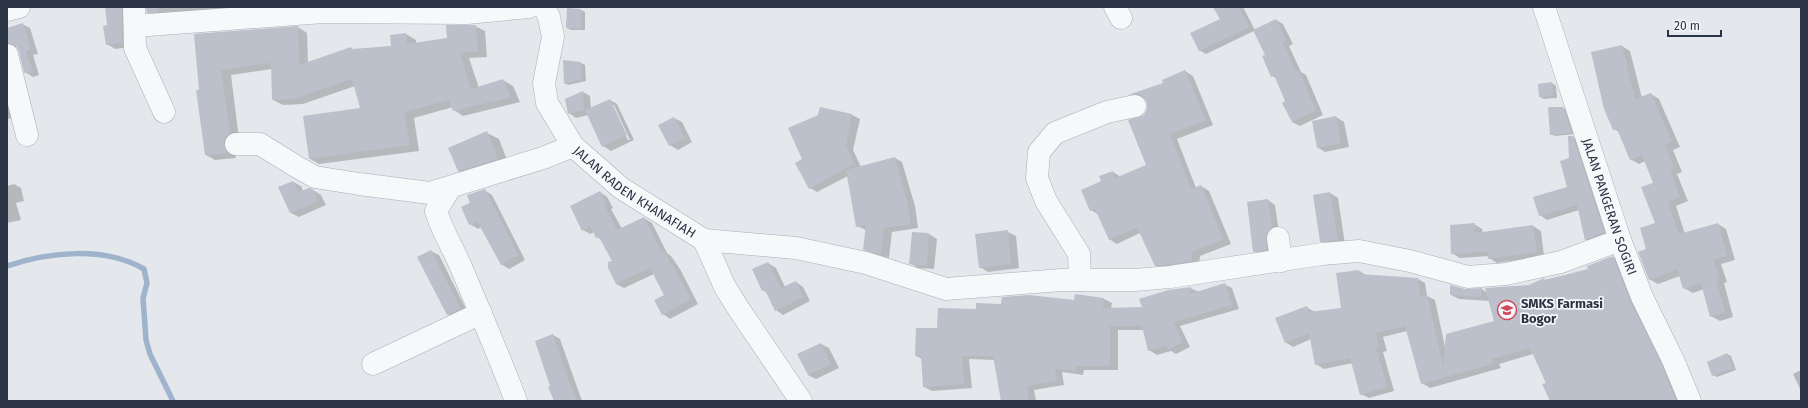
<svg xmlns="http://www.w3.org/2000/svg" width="1808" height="408" viewBox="0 0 1808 408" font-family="'Fira Sans',sans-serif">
  <rect width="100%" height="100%" fill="#e4e7ec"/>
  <g fill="#0003" fill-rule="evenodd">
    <polygon points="106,7 131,7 130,47 115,49 107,44 108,26"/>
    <polygon points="147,7 263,7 156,17 148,12"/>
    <polygon points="1220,7 1243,7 1255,30 1276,20 1283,24 1293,44 1289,46 1301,72 1306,75 1323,115 1300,126 1292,122 1286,102 1276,78 1272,76 1266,55 1254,31 1206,54 1199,50 1221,20"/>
    <polygon points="568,9 581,10 585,12 585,30 571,30 567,28"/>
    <polygon points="22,24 30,28 38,54 33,55 39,75 33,77 25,72 20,52 17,47 12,47 7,49 7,39 9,39 7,29"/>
    <polygon points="475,26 485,31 487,57 469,58 479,88 503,80 513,86 520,102 463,116 454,110 453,107 414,118 419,151 319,164 310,159 362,109 355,86 303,104 283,105 273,100 272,69 231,75 239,139 233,150 236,158 215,160 206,155 198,68 298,27 307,33 308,63 351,48 355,50 392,46 391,36 406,34 416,40 416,43 448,39"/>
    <polygon points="1622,46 1630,51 1642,98 1651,94 1659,99 1680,147 1673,150 1682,172 1677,174 1688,201 1676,206 1685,234 1718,224 1726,229 1735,260 1721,264 1727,282 1724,283 1733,317 1720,321 1711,316 1704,289 1693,293 1684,288 1680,276 1658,284 1649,279 1647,249 1657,224 1654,183 1645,161 1639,164 1630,159 1619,132 1614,129"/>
    <polygon points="581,63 585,65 586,81 568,85 565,83"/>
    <polygon points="1185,71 1193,76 1213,125 1177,139 1196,188 1201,186 1209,191 1231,244 1200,256 1199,265 1163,270 1155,265 1140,233 1117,244 1109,239 1099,215 1091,210 1102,181 1113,172 1121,177 1147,166 1144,116 1148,110 1148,103 1146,98 1137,99 1131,95 1164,83"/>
    <polygon points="1552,83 1556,86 1557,98 1544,99 1540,97"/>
    <polygon points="7,86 14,118 7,119"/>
    <path d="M583,92L590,96L591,109L610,100L617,104L634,140L611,151L603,146L588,115L576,118L569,113ZM611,105H614L630,140H628Z"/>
    <polygon points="1563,108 1567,110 1575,134 1555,136 1551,134"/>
    <polygon points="820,109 852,115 860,119 853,150 861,167 895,158 902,162 915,206 918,228 892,232 889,258 872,254 864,249 866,230 857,226 848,176 817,192 810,188 803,160"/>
    <polygon points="1336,117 1344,122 1349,147 1325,152 1317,147"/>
    <polygon points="674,118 682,122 692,142 678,150 670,145"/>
    <polygon points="487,133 499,139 509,165 470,177 458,171"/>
    <polygon points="1573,137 1580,141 1611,236 1593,243 1585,239 1579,210 1547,220 1540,215 1568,187"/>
    <polygon points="293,182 301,186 303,191 313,190 321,195 326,205 299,217 291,213 280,188"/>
    <polygon points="14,184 21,188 24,201 16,203 21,220 7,223 7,186"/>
    <polygon points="484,190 492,195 525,260 509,269 501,264 481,227 478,229 470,224 472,203"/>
    <polygon points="600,192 607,197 613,208 611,209 622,229 644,218 652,223 667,253 671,256 680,269 698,304 670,319 663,314 665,296 654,274 624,288 616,284 613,261 602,240 597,237 594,232 590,234 583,230"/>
    <polygon points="1330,193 1338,198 1345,244 1329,246 1321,241"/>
    <polygon points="1268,200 1275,205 1279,232 1274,253 1261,255 1254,251 1248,203"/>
    <polygon points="1474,224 1482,229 1483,233 1533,226 1541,231 1544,256 1497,263 1489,258 1489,256 1460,258 1452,253"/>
    <polygon points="1008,232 1016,236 1019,268 988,272 980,267"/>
    <polygon points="929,234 937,239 934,269 918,268 910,263"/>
    <polygon points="431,251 439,255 468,313 456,319 448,314"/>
    <polygon points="1613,257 1620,262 1682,401 1551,401 1547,383 1533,354 1499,364 1501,368 1430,388 1422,383 1407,331 1383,337 1387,351 1383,352 1394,391 1369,398 1361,394 1353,363 1324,369 1316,364 1311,339 1293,347 1285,342 1306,307 1315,312 1342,308 1337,274 1359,271 1366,275 1418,279 1425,283 1427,296 1435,300 1445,347 1496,321 1490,301 1459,299 1451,295 1465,290 1482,289 1487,293 1529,286 1544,280 1546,280 1589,270"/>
    <polygon points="768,263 776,268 785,287 796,282 803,287 810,301 783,315 776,310 767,293 763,290"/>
    <polygon points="1224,284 1232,288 1239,309 1180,326 1190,347 1176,354 1171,351 1157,355 1149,350 1144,330 1118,330 1118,370 1084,370 1083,375 1062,372 1064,385 1034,390 1036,401 1002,401 995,360 969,359 972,388 932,391 924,387 922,359 916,356 938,329 977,310 1002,305 1104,299 1112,303 1111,309 1143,308 1190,288 1199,292"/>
    <polygon points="553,335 560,339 582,401 555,401 551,386"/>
    <polygon points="821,344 829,348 839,368 816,379 808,375"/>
    <polygon points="1727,354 1731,356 1736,370 1717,377 1713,375"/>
    <polygon points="1801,370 1801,391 1793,374"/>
  </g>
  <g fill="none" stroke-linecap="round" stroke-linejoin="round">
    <path stroke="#9fb4cc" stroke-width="5.5" d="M7,266C49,252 104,246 144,269L147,283L143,298L146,340L150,354L173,401"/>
  </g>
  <g fill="#bbc0ca">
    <polygon points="105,7 122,7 122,42 106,45 103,26 107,25"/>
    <polygon points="146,7 157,7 158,12 147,13"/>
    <polygon points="1213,7 1239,7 1249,27 1199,51 1190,33 1220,19"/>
    <polygon points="567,8 581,9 581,29 566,28"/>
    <polygon points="1276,19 1286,40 1282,42 1296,71 1299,70 1316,111 1292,122 1282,103 1285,101 1274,75 1271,77 1262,56 1265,55 1253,30"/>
    <polygon points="23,23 31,49 26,51 32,71 24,73 19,52 16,46 9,43 7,37 7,28"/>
    <polygon points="446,25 476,25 478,52 460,53 471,89 503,79 511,97 453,111 449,100 404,112 410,145 309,159 303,116 360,108 352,79 293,99 272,100 271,63 221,70 230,133 225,137 224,144 227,153 205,155 196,90 199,90 194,34 298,26 299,65 351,47 352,49 391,46 390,35 406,33 407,44 447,38"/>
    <polygon points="1622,45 1635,99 1651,93 1672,142 1665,145 1674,168 1670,169 1680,197 1668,202 1679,234 1718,223 1727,256 1713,260 1719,277 1716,278 1725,312 1710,317 1701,283 1683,289 1677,269 1649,280 1638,252 1646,249 1640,228 1655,223 1641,187 1653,183 1642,155 1630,160 1617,129 1613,130 1604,109 1591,52"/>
    <polygon points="563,60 581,62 582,79 564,84"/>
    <polygon points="1185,70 1206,121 1170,134 1191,189 1201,185 1223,239 1192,252 1192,261 1155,266 1137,227 1109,240 1095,209 1090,211 1081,190 1101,181 1099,176 1113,171 1115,178 1146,165 1128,120 1144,115 1147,109 1147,103 1144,98 1139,94 1128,95 1163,83 1162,80"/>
    <polygon points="1552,82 1553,96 1539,97 1538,84"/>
    <polygon points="583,91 584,110 568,114 565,99"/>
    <polygon points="610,99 627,135 602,147 585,110"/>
    <polygon points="820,107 852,114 846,145 854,164 809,189 795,163 802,159 788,128 818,115"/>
    <polygon points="1548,107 1563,107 1572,133 1550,135"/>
    <polygon points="1336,116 1341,143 1317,148 1312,121"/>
    <polygon points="674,117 685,138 669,146 658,125"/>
    <polygon points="487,131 498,159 458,171 448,148"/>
    <polygon points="1568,136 1573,136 1604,232 1585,240 1577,205 1539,216 1533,197 1567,187 1560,161 1569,158"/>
    <polygon points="895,157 907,201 911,224 884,228 881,255 863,250 866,225 856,227 846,170"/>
    <polygon points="293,181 298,192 309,188 313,189 318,201 290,213 278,187"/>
    <polygon points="485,189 518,255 501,265 477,221 469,225 461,207 470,203 467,195"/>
    <polygon points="600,191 606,203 604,204 617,230 644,217 661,252 664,250 671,265 672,264 691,299 662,315 654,300 664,295 650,268 616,284 608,268 608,262 612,261 599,237 596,238 590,226 582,231 570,206"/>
    <polygon points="1330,192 1338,240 1320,242 1313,195"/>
    <polygon points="1268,199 1272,227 1266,234 1267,250 1253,252 1247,202"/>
    <polygon points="1475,223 1475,233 1533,225 1537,252 1488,259 1487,252 1451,254 1450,225"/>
    <polygon points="1008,230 1011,264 979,268 975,234"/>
    <polygon points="912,232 929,233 927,266 909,264"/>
    <polygon points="431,250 461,309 447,315 417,257"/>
    <polygon points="1613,256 1631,303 1662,365 1676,401 1550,401 1542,384 1546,383 1530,348 1492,359 1493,364 1421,384 1405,326 1376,333 1379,347 1376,348 1387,387 1360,395 1350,358 1315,365 1309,333 1285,343 1275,318 1307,306 1309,312 1341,308 1336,273 1359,270 1359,274 1418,278 1420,296 1427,295 1443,366 1446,334 1494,321 1485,288 1529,285 1544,278 1545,280 1588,269 1587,266"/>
    <polygon points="768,262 781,288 796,281 803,297 775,311 765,290 762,291 752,269"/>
    <polygon points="1225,283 1232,305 1173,322 1183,342 1168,350 1166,346 1148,351 1142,326 1110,326 1110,366 1076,366 1076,371 1055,369 1057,381 1027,386 1029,399 1001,401 993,356 962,356 964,384 923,387 921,356 915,356 916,328 937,328 938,308 976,309 976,303 1001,304 1002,297 1029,295 1074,300 1075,294 1104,298 1103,308 1142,307 1139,299 1168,290 1191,287 1190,294"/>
    <polygon points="1450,285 1465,289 1482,288 1481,297 1450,295"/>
    <polygon points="553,334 568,379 577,401 554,401 548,387 550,386 535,341"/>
    <polygon points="821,343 831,364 808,375 797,354"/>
    <polygon points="1727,353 1733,368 1712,376 1707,362"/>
  </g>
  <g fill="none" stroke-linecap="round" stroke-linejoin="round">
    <defs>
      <g id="minor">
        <polyline points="134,7 135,48 164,112"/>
        <path id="s1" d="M544,7L549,17L553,37L544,83L547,103L573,146L621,188L704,240L725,287L738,308L801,401"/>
        <polyline points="1115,7 1121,18"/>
        <path id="s2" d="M1544,7L1620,240L1642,297L1673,360L1690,401"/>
        <polyline points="7,10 19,7"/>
        <polyline points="135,26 323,12 467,13 529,7"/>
        <polyline points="7,55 27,135"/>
        <polyline points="236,144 260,144 297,167 315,177 359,184 430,193 543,158 573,146"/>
        <path d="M450,188L436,211C442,231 453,248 461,267C480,312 499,356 516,401"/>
        <polyline points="1278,238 1281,261"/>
        <polyline points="704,240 796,248 866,263 946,289 1061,280 1135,280 1170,277 1322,254 1359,251 1410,261 1468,277 1506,274 1561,262 1620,240"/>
        <polyline points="1080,280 1079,254 1046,201 1037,178 1039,152 1055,133 1107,112 1135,106"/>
        <polyline points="373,364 481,313"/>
      </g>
    </defs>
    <use href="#minor" stroke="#a9aeb7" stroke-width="23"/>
    <use href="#minor" stroke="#f7f8fa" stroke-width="22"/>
  </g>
  <defs>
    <symbol id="school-ring" viewBox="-11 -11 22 22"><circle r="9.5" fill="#f4f6f9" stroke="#d1495b" stroke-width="1.5"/><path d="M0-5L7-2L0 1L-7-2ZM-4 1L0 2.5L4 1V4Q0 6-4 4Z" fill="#d1495b"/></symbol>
  </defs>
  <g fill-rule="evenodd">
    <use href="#school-ring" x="1496" y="299" width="22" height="22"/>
  </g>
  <g text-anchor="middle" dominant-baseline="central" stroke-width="3.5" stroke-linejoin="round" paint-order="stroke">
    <g font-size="13" fill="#2b3445" stroke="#f4f6f9">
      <text stroke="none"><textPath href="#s1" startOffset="226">JALAN RADEN KHANAFIAH</textPath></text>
      <text stroke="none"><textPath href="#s2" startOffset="210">JALAN PANGERAN SOGIRI</textPath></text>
    </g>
    <g font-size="13" font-weight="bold" fill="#2b3445" stroke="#f4f6f9" text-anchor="start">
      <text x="1521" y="303">SMKS Farmasi<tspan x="1521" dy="15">Bogor</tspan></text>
    </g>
  </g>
  <rect width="1808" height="408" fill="none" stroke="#2b3445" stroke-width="16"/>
  <path d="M1668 30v6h53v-6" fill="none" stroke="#2b3445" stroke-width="2"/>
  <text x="1674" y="30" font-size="12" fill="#2b3445" stroke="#f4f6f9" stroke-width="3" paint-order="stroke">20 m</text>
</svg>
